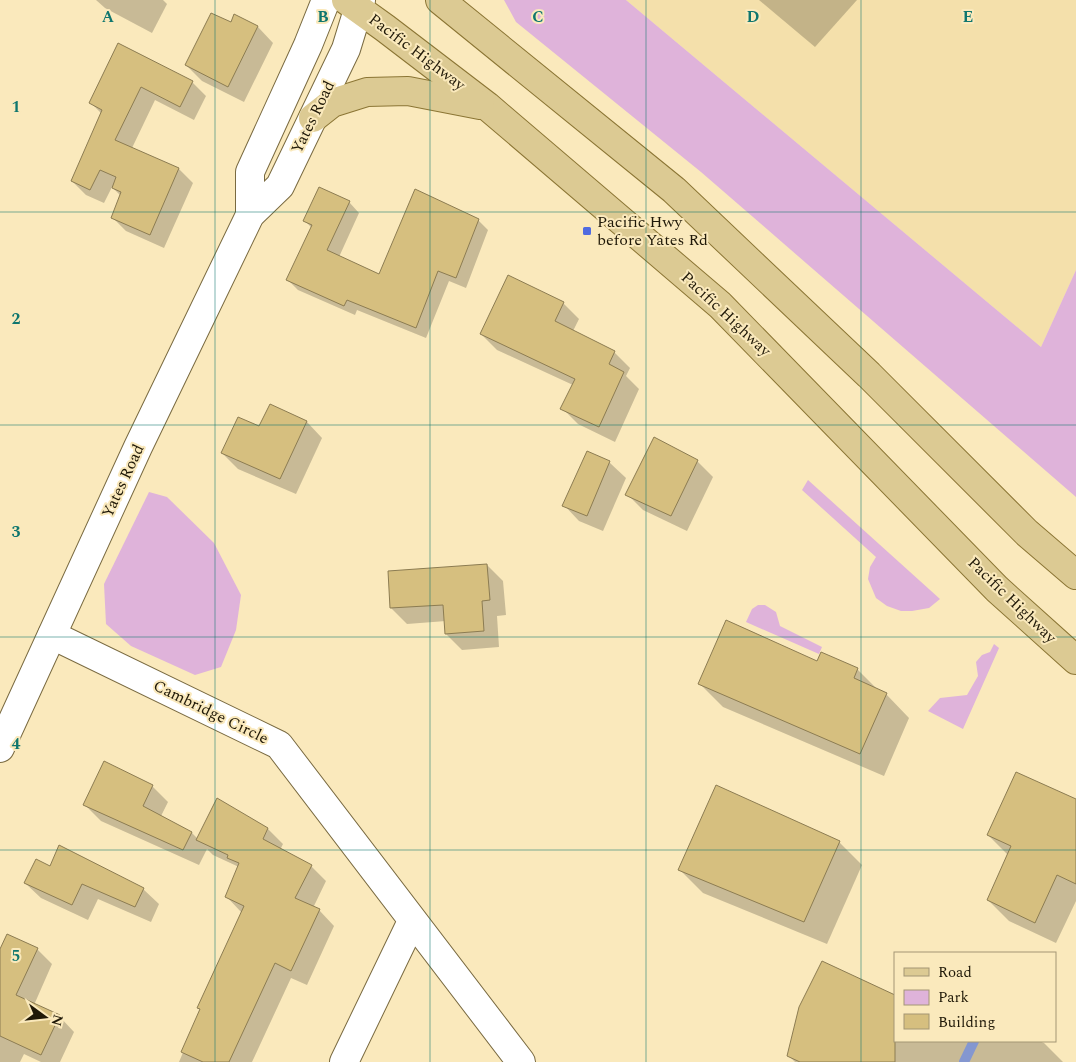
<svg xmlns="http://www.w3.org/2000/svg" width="1076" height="1062" viewBox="0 0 1076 1062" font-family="Spectral,serif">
  <rect width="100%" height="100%" fill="#fae9bc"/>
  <polygon fill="#f4e0ab" points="626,0 1076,0 1076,270 1041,347"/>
  <g fill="#dfb3da">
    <polygon points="504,0 626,0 1041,347 1076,270 1076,497 701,172 516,22"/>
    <polygon points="808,480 940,599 929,608 912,611 901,611 887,606 876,598 868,579 870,567 876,557 802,490"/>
    <polygon points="149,492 167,497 214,543 241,595 236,630 221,667 195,675 131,646 106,624 104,584"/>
    <polygon points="758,605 765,605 776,612 780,626 822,647 819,654 746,622 752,609"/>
    <polygon points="994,644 999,648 963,729 928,711 940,698 967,695 978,676 976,662 982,655 990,652"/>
  </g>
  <g fill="#0003">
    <polygon points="96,0 163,0 167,4 152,33 105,8"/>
    <polygon points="759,0 857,0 815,47"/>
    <polygon points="235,16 258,27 273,43 244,102 202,81 186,65 231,24"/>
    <polygon points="119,44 192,82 206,96 194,120 155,100 132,148 179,169 193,183 164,248 126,231 112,217 121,196 112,187 104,203 86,195 72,181 102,114 90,102"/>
    <polygon points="349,202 359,213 339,257 379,276 478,220 488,230 466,288 449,281 426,338 357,310 355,315 298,290 288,280 312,228 305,221"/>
    <polygon points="563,303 579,319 573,331 614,352 630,368 626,376 639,389 615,442 578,424 562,408 573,385 497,350 481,334"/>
    <polygon points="307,422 322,438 296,494 238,469 222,453 260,428"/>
    <polygon points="587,452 610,463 626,478 603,531 579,521 564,505"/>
    <polygon points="697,461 713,477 687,531 643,510 627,494"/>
    <polygon points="487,565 503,581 506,615 497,616 499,647 462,650 446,634 446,621 407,624 391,608 389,572"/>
    <polygon points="817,663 857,669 879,691 886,694 909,718 884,776 723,707 700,684"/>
    <polygon points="152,786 168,802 161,816 192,833 198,839 217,800 268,829 283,844 280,850 311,866 326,881 313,908 319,910 334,926 307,985 291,978 252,1062 179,1062 201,1010 198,1007 242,913 226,896 239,867 213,855 207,849 199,865 101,821 85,805"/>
    <polygon points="1076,803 1076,901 1056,943 1009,921 988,900 1008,855 988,835"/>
    <polygon points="839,842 862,865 827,944 703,893 680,870"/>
    <polygon points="51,867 143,889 159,904 151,922 98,899 88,920 41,898 25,883"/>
    <polygon points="37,949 52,964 34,1005 59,1016 74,1032 60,1062 41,1062 24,1054 20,1062 0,1062 0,952"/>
    <polygon points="895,1041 1039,1041 1044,1043 1063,1062 795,1062 788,1055"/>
  </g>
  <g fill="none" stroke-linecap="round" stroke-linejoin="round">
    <polyline stroke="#8497d0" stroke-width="10" points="964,1062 974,1041"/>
  </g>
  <g fill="#d6bf7f" stroke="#8c7c52">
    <polygon points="211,13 231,22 234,14 258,26 228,87 185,65"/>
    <polygon points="118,43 193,81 180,107 141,87 115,140 179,168 150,235 111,218 121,192 112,188 116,177 100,170 90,190 71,181 102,110 89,103"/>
    <polygon points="319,187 350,201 327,250 379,274 415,189 479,219 456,278 438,271 416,328 347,300 344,306 286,280 312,225 303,221"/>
    <polygon points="508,275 564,302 555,321 615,351 609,364 624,372 599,427 560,409 575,379 480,334"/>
    <polygon points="270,404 307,421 280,479 221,453 238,417 259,426"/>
    <polygon points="654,437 698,460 671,516 625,495"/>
    <polygon points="587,451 610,461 587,516 562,506"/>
    <polygon points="487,564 490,600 482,601 484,631 445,634 443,605 390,608 388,571"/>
    <polygon points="726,620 817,661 821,652 858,668 854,678 887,693 860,754 698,684"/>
    <polygon points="104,761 153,785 143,806 192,832 183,850 83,805"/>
    <polygon points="1016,772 1076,799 1076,884 1057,875 1035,923 987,900 1011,846 987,835"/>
    <polygon points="716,785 840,841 804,922 678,870"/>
    <polygon points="217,798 268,828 263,839 312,865 295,898 320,909 291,971 275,963 229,1062 203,1062 181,1052 200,1009 197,1008 244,906 225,897 239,863 227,858 228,855 196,840"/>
    <polygon points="59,845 144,888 135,907 82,884 72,905 24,883 36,859 50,866"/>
    <polygon points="7,934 38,948 16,995 60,1015 41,1055 0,1036 0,949"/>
    <polygon points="822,961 895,995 895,1062 800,1062 787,1056 799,1007"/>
  </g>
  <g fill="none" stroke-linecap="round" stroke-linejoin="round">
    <defs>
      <g id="minor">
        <polyline points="250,215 250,172 308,45 326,0"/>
        <polyline points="52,635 279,745 521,1062"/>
        <polyline points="0,748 138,447 250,215 280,186 346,49 361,0"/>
        <polyline points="344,1062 412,921"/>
      </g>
      <g id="primary">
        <polyline points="346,0 385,28 487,106 720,305 997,589 1076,660"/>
        <polyline points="440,0 674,190 869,375 1027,533 1076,575"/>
        <polyline points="313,118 332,103 367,92 408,91 480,105"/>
      </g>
    </defs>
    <use href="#minor" stroke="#796a41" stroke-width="30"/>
    <use href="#primary" stroke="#8b7534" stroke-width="30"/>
    <use href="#minor" stroke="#fff" stroke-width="28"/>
    <use href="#primary" stroke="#dcca93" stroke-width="28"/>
  </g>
  <path fill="none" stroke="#0f766e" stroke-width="1" stroke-opacity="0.55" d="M215,0V1062M430,0V1062M646,0V1062M861,0V1062M0,212H1076M0,425H1076M0,637H1076M0,850H1076"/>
  <rect fill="#506be0" stroke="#fae9bc" stroke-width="2" x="582" y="226" width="10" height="10" rx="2.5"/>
  <g text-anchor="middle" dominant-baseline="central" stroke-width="4" stroke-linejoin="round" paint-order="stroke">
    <g font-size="16" fill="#201908" stroke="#fae9bc">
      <text transform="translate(417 52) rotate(37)">Pacific Highway</text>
      <text transform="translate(313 117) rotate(-64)">Yates Road</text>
      <text transform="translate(726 314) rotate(43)">Pacific Highway</text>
      <text transform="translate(123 481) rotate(-65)">Yates Road</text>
      <text transform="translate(1012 600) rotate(44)">Pacific Highway</text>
      <text transform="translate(211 712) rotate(26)">Cambridge Circle</text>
    </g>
    <g font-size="16" fill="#201908" stroke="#fae9bc" text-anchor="start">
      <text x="597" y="222">Pacific Hwy<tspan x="597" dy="18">before Yates Rd</tspan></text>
    </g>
  </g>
  <g font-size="16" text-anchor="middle" font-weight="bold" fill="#0f766e" stroke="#fae9bc" stroke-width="4" stroke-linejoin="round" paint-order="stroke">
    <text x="108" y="22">A</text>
    <text x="323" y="22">B</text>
    <text x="538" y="22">C</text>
    <text x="753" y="22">D</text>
    <text x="968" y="22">E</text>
    <text x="16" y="112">1</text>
    <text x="16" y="324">2</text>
    <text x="16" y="537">3</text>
    <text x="16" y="749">4</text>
    <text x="16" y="961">5</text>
  </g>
  <rect x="894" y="952" width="162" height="90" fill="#fae9bc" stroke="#a39674"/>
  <rect x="904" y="968" width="25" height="8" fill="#dcca93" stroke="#a39674"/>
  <text x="938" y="977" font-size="15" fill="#201908">Road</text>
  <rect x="904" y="990" width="25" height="15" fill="#dfb3da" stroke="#a39674"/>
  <text x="938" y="1002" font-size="15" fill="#201908">Park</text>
  <rect x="904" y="1014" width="25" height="15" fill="#d6bf7f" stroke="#a39674"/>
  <text x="938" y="1027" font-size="15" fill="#201908">Building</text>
  <g transform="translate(45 1017) rotate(105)" stroke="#fae9bc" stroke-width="4" paint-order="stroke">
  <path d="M0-4L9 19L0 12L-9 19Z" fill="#201908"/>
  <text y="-8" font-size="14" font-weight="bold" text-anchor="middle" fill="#201908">N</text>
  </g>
</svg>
